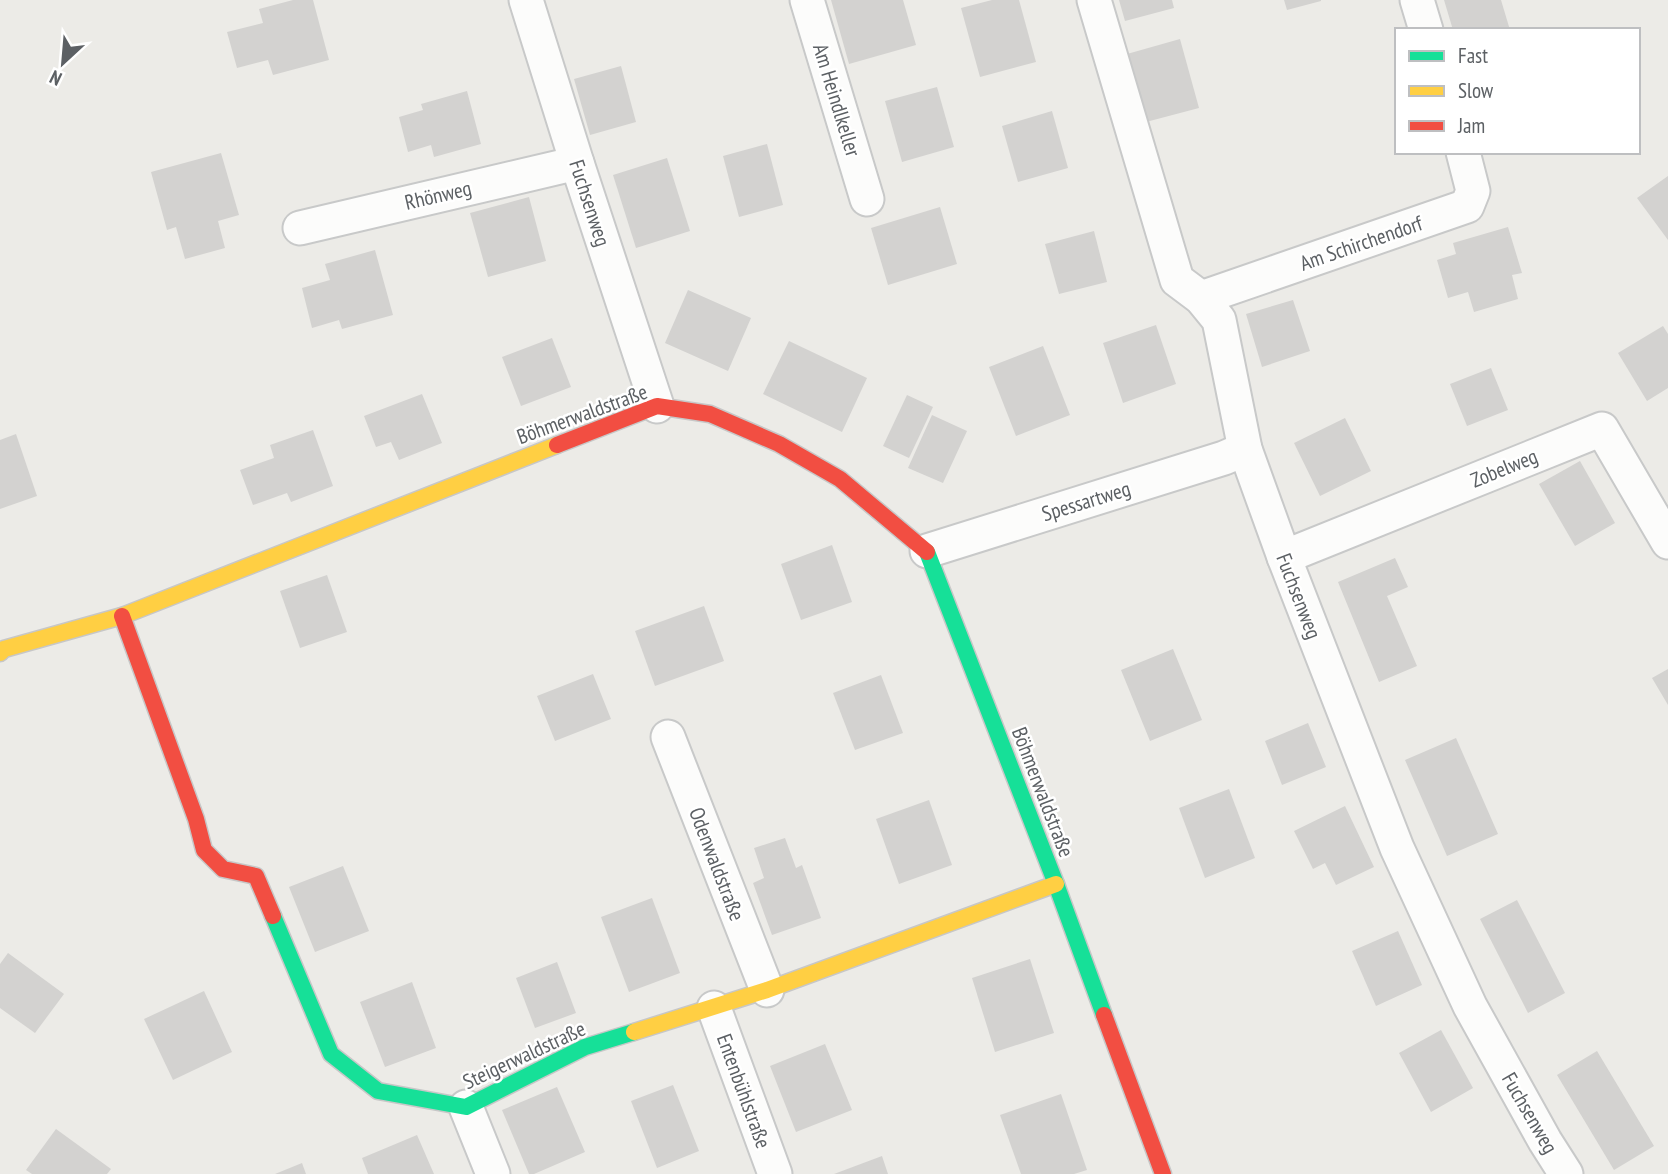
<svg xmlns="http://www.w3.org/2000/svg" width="1668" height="1174" viewBox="0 0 1668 1174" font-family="'PT Sans Narrow',sans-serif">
  <rect width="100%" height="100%" fill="#ecebe7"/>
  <g fill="#d3d2d0">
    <polygon points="293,0 313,0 329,60 273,75 268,60 237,68 227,32 263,23 259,9"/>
    <polygon points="831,0 903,0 916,45 849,64"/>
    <polygon points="992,0 1019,0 1036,62 980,77 961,8"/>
    <polygon points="1119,0 1172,0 1174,8 1125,21"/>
    <polygon points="1284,0 1321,0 1321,1 1287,10"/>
    <polygon points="1444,0 1501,0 1510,30 1453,30"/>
    <polygon points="1180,39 1199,108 1146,122 1127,54"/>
    <polygon points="621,66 636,122 590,135 574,79"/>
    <polygon points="937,87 954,147 902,162 885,101"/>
    <polygon points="467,91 481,144 434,157 431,145 408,152 399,117 423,110 421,104"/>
    <polygon points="1052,111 1068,168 1018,182 1002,126"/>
    <polygon points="767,144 783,205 739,217 723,156"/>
    <polygon points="221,153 239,215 218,221 225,248 185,259 176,227 167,230 151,172"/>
    <polygon points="667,158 690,231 636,248 613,175"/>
    <polygon points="1668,176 1668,240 1637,198"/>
    <polygon points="529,197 546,261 488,277 470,213"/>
    <polygon points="940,207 957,264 888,285 871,228"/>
    <polygon points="1508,227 1522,273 1512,275 1518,299 1474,312 1468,292 1448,298 1437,260 1456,254 1453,243"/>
    <polygon points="1094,231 1107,282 1059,294 1045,244"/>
    <polygon points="375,250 393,315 342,329 339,320 312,328 302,288 330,280 325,264"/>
    <polygon points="688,290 751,318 728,371 665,343"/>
    <polygon points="1293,300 1310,351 1262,367 1246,314"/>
    <polygon points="1156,325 1176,384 1123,403 1103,343"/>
    <polygon points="1663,326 1668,334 1668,388 1647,401 1618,353"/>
    <polygon points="552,338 571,387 521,406 502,357"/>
    <polygon points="789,341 867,378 842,432 763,394"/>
    <polygon points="1043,346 1070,415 1016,436 989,367"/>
    <polygon points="1491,368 1508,410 1467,426 1450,384"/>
    <polygon points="422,394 442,443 399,460 391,442 376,447 364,416"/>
    <polygon points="907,395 933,407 909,458 883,446"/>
    <polygon points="932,415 967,431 943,483 908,468"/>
    <polygon points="1345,418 1371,471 1320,496 1294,443"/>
    <polygon points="313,430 333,486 291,502 287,493 253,505 240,470 274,458 270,445"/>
    <polygon points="16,434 37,496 0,509 0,440"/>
    <polygon points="1580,461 1615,523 1575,546 1539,484"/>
    <polygon points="832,545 852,602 801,620 781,564"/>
    <polygon points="1395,558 1408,587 1387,596 1417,666 1379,682 1338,582"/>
    <polygon points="327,575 347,632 300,648 280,591"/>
    <polygon points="704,606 724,661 655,686 635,631"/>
    <polygon points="1173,649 1202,720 1150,741 1121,670"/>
    <polygon points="1668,669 1668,705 1652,678"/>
    <polygon points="593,674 611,719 555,741 537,696"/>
    <polygon points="881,675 903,733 855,750 833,693"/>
    <polygon points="1308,723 1326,767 1282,785 1265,741"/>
    <polygon points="1456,738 1498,834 1447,856 1405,760"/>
    <polygon points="1229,789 1255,858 1205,878 1179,808"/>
    <polygon points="929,800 952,865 899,884 876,819"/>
    <polygon points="1345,806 1374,867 1336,885 1325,863 1313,869 1294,831"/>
    <polygon points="785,838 796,868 802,865 821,918 772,935 753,883 764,878 754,848"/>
    <polygon points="343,866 369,931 315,952 289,887"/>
    <polygon points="652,898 680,973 629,992 601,917"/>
    <polygon points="1517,900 1565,993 1528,1013 1480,919"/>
    <polygon points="1398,931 1422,985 1376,1006 1352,951"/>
    <polygon points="8,953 64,994 35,1033 0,1008 0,964"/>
    <polygon points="1030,959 1054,1033 995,1052 972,978"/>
    <polygon points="557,962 576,1013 535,1028 516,978"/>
    <polygon points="412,982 436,1048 385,1067 360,1002"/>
    <polygon points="204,991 232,1052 173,1080 144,1019"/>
    <polygon points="1441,1030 1473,1088 1431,1112 1399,1053"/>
    <polygon points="825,1044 852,1110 796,1132 770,1066"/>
    <polygon points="1597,1051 1654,1146 1614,1170 1557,1075"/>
    <polygon points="673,1085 699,1151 657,1168 631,1101"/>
    <polygon points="557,1087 585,1152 534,1174 529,1174 502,1110"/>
    <polygon points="1061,1094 1087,1170 1074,1174 1021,1174 1000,1115"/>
    <polygon points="56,1129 111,1169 107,1174 32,1174 26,1170"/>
    <polygon points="417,1135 434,1174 368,1174 362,1158"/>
    <polygon points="882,1156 888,1174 834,1174"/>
    <polygon points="302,1163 306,1174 275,1174"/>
  </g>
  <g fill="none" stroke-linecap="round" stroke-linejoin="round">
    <defs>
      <g id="street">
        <polyline points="526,0 577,163 657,406"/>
        <polyline points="807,0 867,199"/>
        <polyline points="1094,0 1177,280 1201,298 1219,320 1245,449 1284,557 1397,848 1470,1006 1545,1141 1566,1174"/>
        <polyline points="1417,0 1426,30"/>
        <polyline points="300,228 577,163"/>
        <polyline points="1201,298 1467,206 1473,191 1463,152"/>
        <polyline points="927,551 1224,458 1245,449"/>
        <polyline points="1284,557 1602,429 1668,542"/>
        <polyline points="668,737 767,990"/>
        <polyline points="714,1008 775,1174"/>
        <polyline points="466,1107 493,1174"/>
      </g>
      <g id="fast">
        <polyline points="927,552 1056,884 1104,1015"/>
        <polyline points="273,916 331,1054 378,1091 466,1107 585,1047 634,1032"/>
      </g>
      <g id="slow">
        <polyline points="0,653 4,649 122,616 557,445"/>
        <polyline points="634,1032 767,990 1056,884"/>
      </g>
      <g id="jam">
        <polyline points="557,445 657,406 710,414 779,444 840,479 927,552"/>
        <polyline points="122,616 196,819 204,850 223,869 256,876 273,916"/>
        <polyline points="1104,1015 1163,1174"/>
      </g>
    </defs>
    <use href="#street" stroke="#c8c9c9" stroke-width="37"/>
    <use href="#fast" stroke="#c7c7c7" stroke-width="19"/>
    <use href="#slow" stroke="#c7c7c7" stroke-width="19"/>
    <use href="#jam" stroke="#c7c7c7" stroke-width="19"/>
    <use href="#street" stroke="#fcfcfb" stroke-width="33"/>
    <use href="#fast" stroke="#16e098" stroke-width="16"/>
    <use href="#slow" stroke="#ffcf43" stroke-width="16"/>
    <use href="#jam" stroke="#f24e42" stroke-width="16"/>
  </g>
  <g text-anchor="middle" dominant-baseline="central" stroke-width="5" stroke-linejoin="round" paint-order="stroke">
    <g font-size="21" fill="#5c6064" stroke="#fff">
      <text transform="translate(837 100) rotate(73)">Am Heindlkeller</text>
      <text transform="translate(438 195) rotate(-13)">Rhönweg</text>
      <text transform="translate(590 203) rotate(72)">Fuchsenweg</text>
      <text transform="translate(1361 243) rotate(-19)">Am Schirchendorf</text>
      <text transform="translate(582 414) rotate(-20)">Böhmerwaldstraße</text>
      <text transform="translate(1504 468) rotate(-22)">Zobelweg</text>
      <text transform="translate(1086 501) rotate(-17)">Spessartweg</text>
      <text transform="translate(1299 596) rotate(69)">Fuchsenweg</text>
      <text transform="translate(1043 792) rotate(69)">Böhmerwaldstraße</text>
      <text transform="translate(717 864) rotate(69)">Odenwaldstraße</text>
      <text transform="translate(524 1055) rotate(-25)">Steigerwaldstraße</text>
      <text transform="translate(744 1091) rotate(70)">Entenbühlstraße</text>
      <text transform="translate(1530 1113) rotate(60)">Fuchsenweg</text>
    </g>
  </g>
  <rect x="1395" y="28" width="245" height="126" fill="#ffffff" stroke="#bebfc1" stroke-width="2"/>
  <rect x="1409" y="51" width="35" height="10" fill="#16e098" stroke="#bebfc1" stroke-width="2"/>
  <text x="1458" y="63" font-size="21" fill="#5c6064">Fast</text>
  <rect x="1409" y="86" width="35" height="10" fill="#ffcf43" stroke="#bebfc1" stroke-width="2"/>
  <text x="1458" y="98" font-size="21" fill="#5c6064">Slow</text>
  <rect x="1409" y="121" width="35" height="10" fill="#f24e42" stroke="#bebfc1" stroke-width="2"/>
  <text x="1458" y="133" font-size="21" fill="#5c6064">Jam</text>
  <g transform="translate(63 63) rotate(206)" stroke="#ffffff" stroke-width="5" paint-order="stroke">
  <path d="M0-5L12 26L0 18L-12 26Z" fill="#5c6064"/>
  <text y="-10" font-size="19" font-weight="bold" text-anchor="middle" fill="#5c6064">N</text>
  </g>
</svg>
